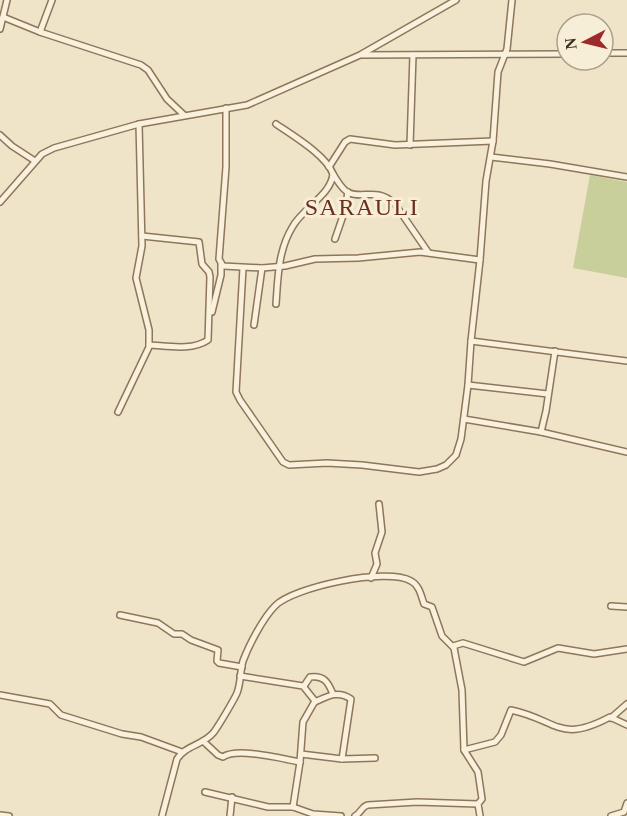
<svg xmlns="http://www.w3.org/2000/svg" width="627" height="816" viewBox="0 0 627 816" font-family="'Times New Roman',serif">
  <rect width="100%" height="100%" fill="#f0e4c8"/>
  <polygon fill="#c9cf9b" points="590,175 627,182 627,278 573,268"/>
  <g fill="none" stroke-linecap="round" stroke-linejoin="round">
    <defs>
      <g id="street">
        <polyline points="3,17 40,32 141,65 148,70 167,99 184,115"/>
        <polyline points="0,29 7,0"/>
        <polyline points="40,32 52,0"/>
        <polyline points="603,53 627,53"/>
        <polyline points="362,55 567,54"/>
        <polyline points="226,108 226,167 219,259 223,266 262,268 285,266 315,259 358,258 420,252 480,260"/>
        <path d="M276,124C292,135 326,155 333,174C331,195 303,208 293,226C278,250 278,277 276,304"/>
        <polyline points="0,135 12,146 35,161"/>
        <polyline points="410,145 413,55"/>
        <polyline points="491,157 550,164 627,177"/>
        <polyline points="329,167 345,142 350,139 395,145 493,141"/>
        <path d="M333,174C337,180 342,190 349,193C364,199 377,187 395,204L428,252"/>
        <polyline points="0,202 42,154 54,148 139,124 247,105 360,55 456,0"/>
        <path d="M142,236L199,242L202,264L209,272L210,277L208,340C192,351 168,346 149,345"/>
        <polyline points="335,239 345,210 348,192"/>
        <polyline points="243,268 236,392 240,400 283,462 289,465 327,463 362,465 419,472 437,469 446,465 456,455 461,439 468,385 471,341 480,260 486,181 493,141 498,72 507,49 512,0"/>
        <polyline points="212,312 221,275 221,264"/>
        <polyline points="254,325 262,268"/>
        <polyline points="471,341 627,361"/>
        <polyline points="468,385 548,394"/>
        <polyline points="118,412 149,347 149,330 136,278 142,246 139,124"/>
        <polyline points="464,419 541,432 627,452"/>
        <polyline points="541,432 546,411 555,351"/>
        <polyline points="371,578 377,564 375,553 382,532 379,504"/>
        <polyline points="611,606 627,607"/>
        <polyline points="120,615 158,623 174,634 182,634 191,640 218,650 217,661 219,663 242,667"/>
        <polyline points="453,646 463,643 524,662 558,648 594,654 627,649"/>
        <polyline points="240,676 303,686 315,701 303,722 300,762 293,807"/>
        <path d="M304,686L310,677C324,675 328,682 333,694"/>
        <polyline points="0,695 50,704 61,715 122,734 141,737 182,752"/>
        <path d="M315,702C328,696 338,690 351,699L342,759"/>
        <polyline points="611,718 627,704"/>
        <path d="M203,741L218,755L223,757C237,747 283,759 300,762"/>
        <path d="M464,750L495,742L501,735L511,710C558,720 559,744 610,717L627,725"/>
        <polyline points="301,754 342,759 375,758"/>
        <polyline points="205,792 268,807 293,807 313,814 341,816"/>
        <polyline points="0,815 9,816"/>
        <path d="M162,816L177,759C186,745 204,745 214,732C219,725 234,700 237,693C241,683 240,671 243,661C249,645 263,618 275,606C293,587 387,567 411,581C419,585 421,595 424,604L432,607L442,636L454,648L462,690L464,750L478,772L482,799L478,804L480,816"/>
        <polyline points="230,816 232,797"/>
        <path d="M355,816C361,813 362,806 368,805L417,802L478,804"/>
        <polyline points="611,816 624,812 627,803"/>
      </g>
    </defs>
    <use href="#street" stroke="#8d765c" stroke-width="8"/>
    <use href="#street" stroke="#faf1dc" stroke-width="5"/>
  </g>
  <g text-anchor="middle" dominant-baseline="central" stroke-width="6" stroke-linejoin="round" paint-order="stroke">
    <g font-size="24" letter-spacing="1.5" fill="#6b2e1e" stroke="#f7eed8">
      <text x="362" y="207">SARAULI</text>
    </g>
  </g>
  <g transform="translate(585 42) rotate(263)"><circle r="28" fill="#f7eed8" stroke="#ada18e" stroke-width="1.5"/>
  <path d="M0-4.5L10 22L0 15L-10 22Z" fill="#9e2a2b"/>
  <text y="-9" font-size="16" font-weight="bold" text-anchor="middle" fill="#3d2e20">N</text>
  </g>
</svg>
